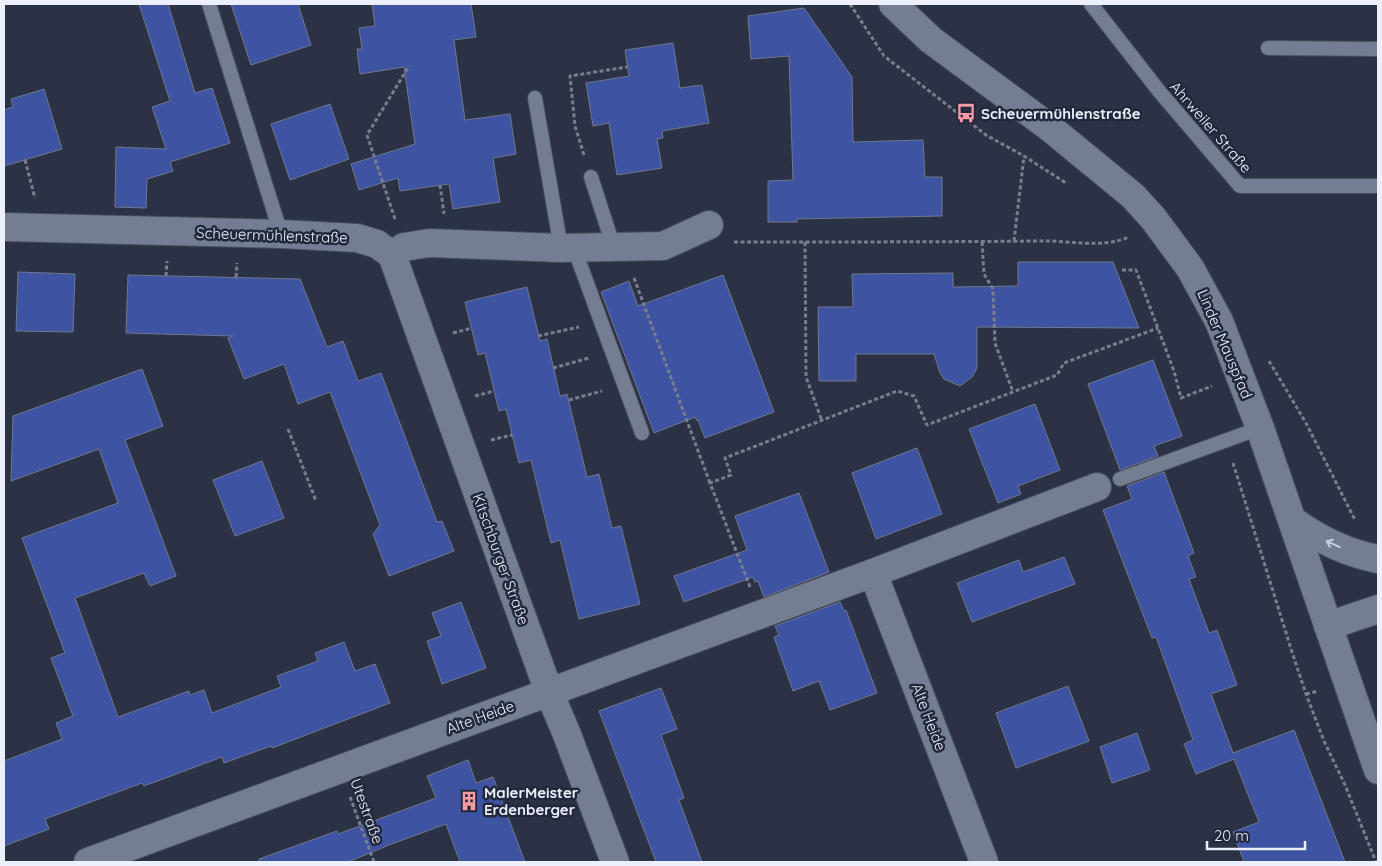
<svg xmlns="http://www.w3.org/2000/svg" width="1382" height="866" viewBox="0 0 1382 866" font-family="Quicksand,sans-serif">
  <rect width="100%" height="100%" fill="#2c3245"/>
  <g fill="#3e53a1" stroke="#70788e">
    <polygon points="139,4 168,4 195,93 212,88 230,143 170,162 173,171 147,179 146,208 115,207 116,147 166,149 152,107 170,101"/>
    <polygon points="231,4 298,4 311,45 251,65"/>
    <polygon points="372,4 471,4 476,37 454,40 465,120 510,114 516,154 493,158 500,202 453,209 449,184 400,191 398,178 359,190 351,164 415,144 404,67 360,74 357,49 362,49 359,28 375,26"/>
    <polygon points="804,8 852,77 853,142 923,140 925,177 942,177 942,216 797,219 797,222 768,222 768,181 793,180 789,56 751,59 748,16"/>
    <polygon points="673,43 680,88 702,85 709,123 662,131 663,138 657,139 662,168 617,175 609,123 593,126 586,83 629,76 625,50"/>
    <polygon points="44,89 62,149 4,166 4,110 13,107 11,99"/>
    <polygon points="330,104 349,159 290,180 271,124"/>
    <polygon points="1018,262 1113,262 1139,328 977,327 977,368 972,377 960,386 944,379 940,373 934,354 856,354 856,381 819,381 818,307 853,307 852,274 953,273 953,287 1018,286"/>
    <polygon points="18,272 75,274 73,332 16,331"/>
    <polygon points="128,275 300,279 327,347 343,341 358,381 381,373 437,522 442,521 454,551 389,576 373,534 380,525 330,392 298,404 284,364 244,379 228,338 233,336 126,333"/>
    <polygon points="723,275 774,412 705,438 698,420 697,421 695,417 654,433 601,292 629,281 638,306"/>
    <polygon points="527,287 540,341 547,339 560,396 567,394 587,477 599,474 612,528 621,526 640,604 579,619 560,540 551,543 531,460 519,463 506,409 499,411 485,353 478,355 465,302"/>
    <polygon points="1153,360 1182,436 1154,446 1158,456 1120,470 1088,384"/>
    <polygon points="142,369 163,426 125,440 176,576 150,586 144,573 75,598 118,717 189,691 190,695 204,690 212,713 281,687 277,676 318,661 315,653 344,642 355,671 375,664 390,703 272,748 271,746 224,763 222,757 144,786 142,783 45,819 49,829 4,846 4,761 62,739 56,723 73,716 51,658 65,653 22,538 118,503 99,449 11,481 13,416"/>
    <polygon points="1035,404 1060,470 1018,486 1021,494 998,503 969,429"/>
    <polygon points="917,448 942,514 876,539 852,473"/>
    <polygon points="262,461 284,518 235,536 213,480"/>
    <polygon points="1164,472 1194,553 1188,556 1196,577 1189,579 1209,633 1217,630 1237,685 1211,694 1233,753 1294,730 1345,862 1244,862 1233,832 1259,822 1234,759 1196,774 1184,744 1193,740 1156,637 1152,638 1103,510 1132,499 1127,486"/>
    <polygon points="799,493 829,572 764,597 758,581 755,582 753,577 684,602 674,576 747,550 735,516"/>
    <polygon points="1064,557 1075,584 972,622 957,583 1019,560 1023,572"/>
    <polygon points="461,602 486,668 442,684 427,641 441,636 432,613"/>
    <polygon points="840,602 844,611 846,610 877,693 830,710 819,681 793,691 774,637 779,635 775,626"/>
    <polygon points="1068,686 1089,741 1016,768 996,713"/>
    <polygon points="661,688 677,729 661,735 684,798 679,800 702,862 656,862 599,711"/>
    <polygon points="1137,733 1150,770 1112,783 1100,747"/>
    <polygon points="468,760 476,783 493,777 525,862 460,862 446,824 389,845 348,862 259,862 259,859 337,831 338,834 436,798 427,776"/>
  </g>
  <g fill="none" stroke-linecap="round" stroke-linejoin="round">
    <defs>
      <g id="service">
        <polyline points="209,4 281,234"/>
        <polyline points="1091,4 1159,91 1240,186 1378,186"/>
        <polyline points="1268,48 1378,49"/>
        <polyline points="535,98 561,248"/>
        <polyline points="591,177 614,248"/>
        <polyline points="574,248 642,433"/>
        <polyline points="1120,479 1260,428"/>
      </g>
      <g id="minor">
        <polyline points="4,227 281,234 357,238 377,244 392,255"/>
        <polyline points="392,255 549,692 566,732 615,862"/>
        <polyline points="392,255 404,247 429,243 561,248 663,246 709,225"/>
        <path d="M1292,520C1318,539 1346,553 1378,559"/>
        <polyline points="873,573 984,862"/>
        <polyline points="1328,626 1378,609"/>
        <polyline points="88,862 873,573 1097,487"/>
      </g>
      <polyline id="tertiary" points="893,4 931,40 1049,127 1133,196 1153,218 1190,268 1219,321 1260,428 1378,770"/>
    </defs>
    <use href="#service" stroke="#484d5d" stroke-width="16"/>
    <use href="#minor" stroke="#484d5d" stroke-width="30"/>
    <use href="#tertiary" stroke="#484d5d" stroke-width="30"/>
    <g stroke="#787e8e" stroke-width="3" stroke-dasharray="4 2.5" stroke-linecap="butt">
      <polyline points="850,4 884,56 986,135 1024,156 1066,183"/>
      <polyline points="584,155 575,126 570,76 627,67"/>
      <polyline points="25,160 35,198"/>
      <polyline points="440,185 444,214"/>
      <polyline points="395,219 367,135 409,66"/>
      <polyline points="1014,241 1024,156"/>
      <path d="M734,242C836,242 937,242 1039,241C1068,240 1102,249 1129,237"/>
      <polyline points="805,242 806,377 822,421"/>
      <polyline points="982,242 984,274 993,289 995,343 1013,392"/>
      <polyline points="1122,270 1136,270 1174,371 1181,398 1212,386"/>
      <polyline points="166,276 167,261"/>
      <polyline points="236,277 237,263"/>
      <polyline points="634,278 710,483"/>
      <polyline points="453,333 472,328"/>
      <polyline points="538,336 579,327"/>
      <polyline points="1269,361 1306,423 1355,520"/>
      <polyline points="553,368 589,358"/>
      <polyline points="475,396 494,391"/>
      <polyline points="569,400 602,391"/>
      <polyline points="288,429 316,501"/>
      <polyline points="491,440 512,435"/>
      <polyline points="1233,463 1292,652 1306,694 1324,741 1345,785 1376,862"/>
      <polyline points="750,587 710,483 731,475 725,458 897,391 914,396 927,425 1057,375 1064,363 1158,328"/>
      <polyline points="1306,694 1318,691"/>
      <polyline points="350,797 374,862"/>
    </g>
    <use href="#service" stroke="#757d93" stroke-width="14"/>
    <use href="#minor" stroke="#757d93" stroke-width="28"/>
    <use href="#tertiary" stroke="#757d93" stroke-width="28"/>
  </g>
  <defs><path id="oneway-shaft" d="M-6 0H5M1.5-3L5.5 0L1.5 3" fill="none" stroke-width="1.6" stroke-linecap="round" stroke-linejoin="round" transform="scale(1.25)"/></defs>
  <use stroke="#c8cedc" href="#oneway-shaft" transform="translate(1333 544) rotate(-156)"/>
  <defs>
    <symbol id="bus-bare" viewBox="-9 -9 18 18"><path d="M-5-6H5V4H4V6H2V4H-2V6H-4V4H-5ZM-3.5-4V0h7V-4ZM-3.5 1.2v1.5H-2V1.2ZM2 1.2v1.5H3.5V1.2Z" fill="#f49aa3" stroke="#22283b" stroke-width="2.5" paint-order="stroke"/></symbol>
    <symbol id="building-bare" viewBox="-9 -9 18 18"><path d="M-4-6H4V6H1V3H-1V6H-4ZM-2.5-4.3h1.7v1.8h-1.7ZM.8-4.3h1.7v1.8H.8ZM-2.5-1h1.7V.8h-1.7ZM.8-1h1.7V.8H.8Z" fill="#f49aa3" stroke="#22283b" stroke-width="2.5" paint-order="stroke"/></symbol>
  </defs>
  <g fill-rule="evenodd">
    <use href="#bus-bare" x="952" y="99" width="28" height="28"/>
    <use href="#building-bare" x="455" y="787" width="28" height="28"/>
  </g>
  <g text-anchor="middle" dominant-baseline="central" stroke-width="5" stroke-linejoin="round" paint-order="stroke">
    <g font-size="15" font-weight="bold" fill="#ebf0fc" stroke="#22283b" text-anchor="start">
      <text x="981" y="113">Scheuermühlenstraße</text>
      <text x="484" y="792">MalerMeister<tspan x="484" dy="17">Erdenberger</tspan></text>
    </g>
    <g font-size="15" fill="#ebf0fc" stroke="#22283b">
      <text transform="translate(1211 127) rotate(49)">Ahrweiler Straße</text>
      <text transform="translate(272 235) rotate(2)">Scheuermühlenstraße</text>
      <text transform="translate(1225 344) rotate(67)">Linder Mauspfad</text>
      <text transform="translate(501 559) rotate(70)">Kitschburger Straße</text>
      <text transform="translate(480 717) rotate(-20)">Alte Heide</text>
      <text transform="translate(929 717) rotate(69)">Alte Heide</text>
      <text transform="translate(367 811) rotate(70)">Utestraße</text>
    </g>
  </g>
  <rect width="1382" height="866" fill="none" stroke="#ebf0fc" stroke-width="10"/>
  <path d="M1207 841v8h98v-8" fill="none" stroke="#ebf0fc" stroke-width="2.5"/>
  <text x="1214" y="841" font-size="15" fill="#ebf0fc" stroke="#22283b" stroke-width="4" paint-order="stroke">20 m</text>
</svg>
